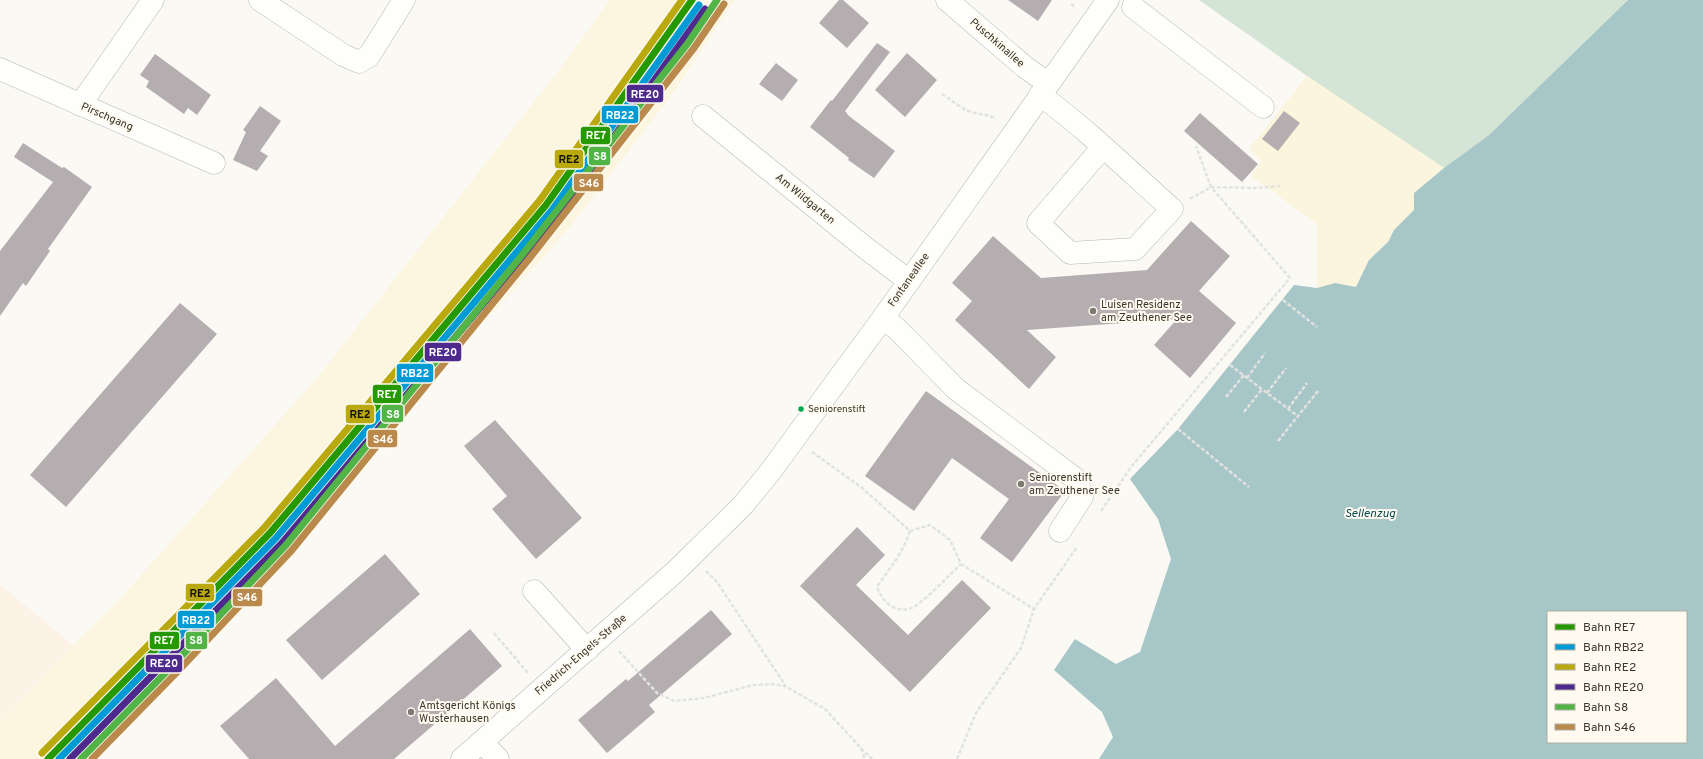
<svg xmlns="http://www.w3.org/2000/svg" width="1703" height="759" viewBox="0 0 1703 759" font-family="Overpass,sans-serif">
  <rect width="100%" height="100%" fill="#faf9f4"/>
  <polygon fill="#fcf3e6" points="0,585 73,645 0,723"/>
  <polygon fill="#fcf5e0" points="610,0 735,0 674,92 566,232 481,326 175,677 95,759 0,759 0,723 73,645 118,601 317,378 559,70"/>
  <polygon fill="#d4e5d5" points="1199,0 1628,0 1489,135 1444,168 1307,76"/>
  <polygon fill="#fbf5dd" points="1307,76 1444,168 1414,193 1414,210 1394,230 1388,242 1369,260 1356,287 1335,283 1317,288 1317,224 1251,176 1261,161 1249,149"/>
  <path fill="#a7c6c7" fill-rule="evenodd" d="M1628,0H1703V759H1099L1113,737L1102,712L1054,670L1075,639L1116,664L1140,652L1171,559L1158,519L1130,479L1178,429L1294,285L1317,288L1335,283L1356,287L1369,260L1388,242L1394,230L1414,210V193L1444,168L1489,135ZM1548,612H1686V742H1548Z"/>
  <g fill="#b4aeb0">
    <polygon points="839,0 843,0 869,23 847,48 819,23"/>
    <polygon points="1008,0 1052,0 1038,21"/>
    <polygon points="877,43 890,52 845,111 849,116 895,151 874,178 848,160 849,158 810,127 831,100 832,101"/>
    <polygon points="907,53 937,80 905,117 875,90"/>
    <polygon points="155,54 211,95 197,115 188,108 184,114 146,87 149,81 140,75"/>
    <polygon points="776,63 798,80 782,101 759,84"/>
    <polygon points="260,106 281,121 260,151 268,156 257,171 233,160 246,132 243,130"/>
    <polygon points="1284,111 1300,123 1278,151 1262,139"/>
    <polygon points="1200,113 1258,164 1242,182 1184,131"/>
    <polygon points="23,143 62,168 64,167 92,187 48,249 50,251 26,286 23,283 0,316 0,251 53,182 14,157"/>
    <polygon points="1191,221 1230,256 1199,291 1236,323 1190,378 1154,345 1177,319 1027,330 1056,357 1029,389 955,320 972,301 952,283 993,236 1041,278 1147,270"/>
    <polygon points="180,303 217,334 66,507 30,475"/>
    <polygon points="926,391 1065,491 1012,562 980,538 1009,499 952,458 914,511 865,476"/>
    <polygon points="495,420 582,518 536,559 492,509 507,496 464,446"/>
    <polygon points="857,527 885,555 856,585 908,635 962,580 991,608 910,692 800,586"/>
    <polygon points="385,554 420,594 322,680 286,640"/>
    <polygon points="711,610 732,634 649,705 655,712 607,753 578,720 626,679 628,681"/>
    <polygon points="470,629 502,666 394,759 249,759 220,726 276,678 335,746"/>
  </g>
  <g fill="none" stroke-linecap="round" stroke-linejoin="round">
    <defs>
      <g id="minor">
        <polyline points="260,0 343,55 359,62 369,56 404,0"/>
        <polyline points="947,0 1026,68 1048,83"/>
        <polyline points="1133,7 1263,107"/>
        <polyline points="0,69 214,163"/>
        <path d="M1040,95C1087,129 1129,171 1172,209L1135,249L1070,253L1038,223L1103,147"/>
        <polyline points="80,105 153,0"/>
        <polyline points="703,116 863,246 909,281"/>
        <polyline points="883,318 896,328 956,389 1077,480 1082,497 1060,531"/>
        <polyline points="534,591 587,650"/>
        <polyline points="482,742 498,759"/>
      </g>
      <polyline id="major" points="462,759 676,571 743,505 770,472 883,318 1108,0"/>
    </defs>
    <use href="#minor" stroke="#b8b6af" stroke-width="23"/>
    <use href="#major" stroke="#b8b6af" stroke-width="23"/>
    <g stroke="#e2e2e0" stroke-width="2.5" stroke-dasharray="4 2" stroke-linecap="butt">
      <polyline points="1071,4 1075,7"/>
      <path d="M942,94C950,99 958,106 966,110C976,115 987,113 996,119"/>
      <polyline points="1190,199 1211,187 1256,188 1280,186"/>
      <polyline points="1283,300 1317,327"/>
      <polyline points="1230,365 1299,417"/>
      <polyline points="1247,378 1265,353"/>
      <polyline points="1267,393 1286,368"/>
      <polyline points="1226,397 1244,375"/>
      <polyline points="1288,409 1307,383"/>
      <polyline points="1244,412 1262,389"/>
      <polyline points="1178,429 1249,487"/>
      <polyline points="1278,441 1318,391"/>
      <polyline points="812,452 861,487 910,531 930,525 950,540 961,564 1034,609"/>
      <polyline points="1101,511 1131,467 1290,278 1211,187 1196,146"/>
      <path d="M910,531C902,555 891,566 877,587C882,601 893,612 909,609C921,606 951,573 961,564"/>
      <polyline points="706,571 717,582 785,685"/>
      <polyline points="494,633 528,673"/>
      <polyline points="619,651 657,693 674,701 704,698 753,685 772,684 785,686 825,709 861,748 865,759"/>
      <polyline points="861,748 872,759"/>
      <polyline points="957,759 976,713 1021,648 1034,609 1077,547"/>
    </g>
    <use href="#minor" stroke="#fefefd" stroke-width="22"/>
    <use href="#major" stroke="#fefefd" stroke-width="22"/>
    <defs>
      <polyline id="rail-1" points="48,759 270,533 546,205 692,0"/>
      <polyline id="rail-2" points="59,759 276,538 552,210 699,5"/>
      <polyline id="rail-3" points="42,753 264,528 540,200 682,0"/>
      <polyline id="rail-4" points="70,759 282,543 558,215 705,9"/>
      <polyline id="rail-5" points="81,759 173,665 286,545 523,254 688,43 717,0"/>
      <polyline id="rail-6" points="92,759 179,670 292,550 529,259 694,48 724,4"/>
    </defs>
    <use href="#rail-1" stroke="#fefaf0" stroke-width="10"/>
    <use href="#rail-2" stroke="#fefaf0" stroke-width="10"/>
    <use href="#rail-3" stroke="#fefaf0" stroke-width="10"/>
    <use href="#rail-4" stroke="#fefaf0" stroke-width="10"/>
    <use href="#rail-5" stroke="#fefaf0" stroke-width="10"/>
    <use href="#rail-6" stroke="#fefaf0" stroke-width="10"/>
    <use href="#rail-1" stroke="#269900" stroke-width="7"/>
    <use href="#rail-2" stroke="#009bd5" stroke-width="7"/>
    <use href="#rail-3" stroke="#baa80f" stroke-width="7"/>
    <use href="#rail-4" stroke="#4e2a8e" stroke-width="7"/>
    <use href="#rail-5" stroke="#52b447" stroke-width="7"/>
    <use href="#rail-6" stroke="#ba8a4d" stroke-width="7"/>
  </g>
  <g fill="#7d7a71" stroke="#fefaf0" stroke-width="1.5">
    <circle cx="1093" cy="311" r="4"/>
    <circle cx="1021" cy="484" r="4"/>
    <circle cx="411" cy="712" r="4"/>
  </g>
  <circle fill="#00a651" stroke="#fefaf0" stroke-width="1.5" cx="801" cy="409" r="3.5"/>
  <g text-anchor="middle" dominant-baseline="central" stroke-width="4" stroke-linejoin="round" paint-order="stroke">
    <g font-size="10" fill="#39362b" stroke="#fefaf0" text-anchor="start">
      <text x="808" y="409">Seniorenstift</text>
    </g>
    <g font-size="11" fill="#39362b" stroke="#fefaf0">
      <text transform="translate(997 43) rotate(41)">Puschkinallee</text>
      <text transform="translate(107 117) rotate(23)">Pirschgang</text>
      <text transform="translate(805 199) rotate(39)">Am Wildgarten</text>
      <text transform="translate(909 280) rotate(-55)">Fontaneallee</text>
      <text transform="translate(581 655) rotate(-41)">Friedrich-Engels-Straße</text>
    </g>
    <g font-size="11" fill="#39362b" stroke="#fefaf0" text-anchor="start">
      <text x="1101" y="305">Luisen Residenz<tspan x="1101" dy="13">am Zeuthener See</tspan></text>
      <text x="1029" y="478">Seniorenstift<tspan x="1029" dy="13">am Zeuthener See</tspan></text>
      <text x="419" y="706">Amtsgericht Königs<tspan x="419" dy="13">Wusterhausen</tspan></text>
    </g>
    <g font-size="12" font-style="italic" fill="#074d53" stroke="#fefaf0">
      <text x="1370" y="514">Sellenzug</text>
    </g>
  </g>
  <g stroke="#fefaf0" stroke-width="1.5">
    <rect x="626" y="84" width="38" height="19" rx="4" fill="#4e2a8e"/>
    <rect x="601" y="105" width="38" height="19" rx="4" fill="#009bd5"/>
    <rect x="580" y="126" width="31" height="19" rx="4" fill="#269900"/>
    <rect x="588" y="146" width="23" height="20" rx="4" fill="#52b447"/>
    <rect x="554" y="149" width="30" height="20" rx="4" fill="#baa80f"/>
    <rect x="573" y="173" width="31" height="19" rx="4" fill="#ba8a4d"/>
    <rect x="424" y="342" width="38" height="20" rx="4" fill="#4e2a8e"/>
    <rect x="396" y="363" width="38" height="20" rx="4" fill="#009bd5"/>
    <rect x="372" y="384" width="30" height="20" rx="4" fill="#269900"/>
    <rect x="381" y="404" width="23" height="19" rx="4" fill="#52b447"/>
    <rect x="345" y="404" width="30" height="20" rx="4" fill="#baa80f"/>
    <rect x="367" y="429" width="31" height="19" rx="4" fill="#ba8a4d"/>
    <rect x="185" y="583" width="30" height="19" rx="4" fill="#baa80f"/>
    <rect x="232" y="588" width="31" height="19" rx="4" fill="#ba8a4d"/>
    <rect x="177" y="610" width="38" height="19" rx="4" fill="#009bd5"/>
    <rect x="149" y="631" width="31" height="19" rx="4" fill="#269900"/>
    <rect x="185" y="631" width="23" height="19" rx="4" fill="#52b447"/>
    <rect x="145" y="654" width="38" height="19" rx="4" fill="#4e2a8e"/>
  </g>
  <g font-size="11" text-anchor="middle" font-weight="bold" fill="#fff">
    <text x="645" y="98">RE20</text>
    <text x="620" y="119">RB22</text>
    <text x="596" y="139">RE7</text>
    <text x="600" y="160">S8</text>
    <text x="589" y="187">S46</text>
    <text x="443" y="356">RE20</text>
    <text x="415" y="377">RB22</text>
    <text x="387" y="398">RE7</text>
    <text x="393" y="418">S8</text>
    <text x="383" y="443">S46</text>
    <text x="247" y="601">S46</text>
    <text x="196" y="624">RB22</text>
    <text x="164" y="644">RE7</text>
    <text x="196" y="644">S8</text>
    <text x="164" y="667">RE20</text>
  </g>
  <g font-size="11" text-anchor="middle" font-weight="bold" fill="#111">
    <text x="569" y="163">RE2</text>
    <text x="360" y="418">RE2</text>
    <text x="200" y="597">RE2</text>
  </g>
  <rect x="1547" y="611" width="140" height="132" fill="#fefaf0" stroke="#afaca1"/>
  <rect x="1555" y="624" width="20" height="6" fill="#269900" stroke="#afaca1"/>
  <text x="1583" y="631" font-size="12" fill="#39362b">Bahn RE7</text>
  <rect x="1555" y="644" width="20" height="6" fill="#009bd5" stroke="#afaca1"/>
  <text x="1583" y="651" font-size="12" fill="#39362b">Bahn RB22</text>
  <rect x="1555" y="664" width="20" height="6" fill="#baa80f" stroke="#afaca1"/>
  <text x="1583" y="671" font-size="12" fill="#39362b">Bahn RE2</text>
  <rect x="1555" y="684" width="20" height="6" fill="#4e2a8e" stroke="#afaca1"/>
  <text x="1583" y="691" font-size="12" fill="#39362b">Bahn RE20</text>
  <rect x="1555" y="704" width="20" height="6" fill="#52b447" stroke="#afaca1"/>
  <text x="1583" y="711" font-size="12" fill="#39362b">Bahn S8</text>
  <rect x="1555" y="724" width="20" height="6" fill="#ba8a4d" stroke="#afaca1"/>
  <text x="1583" y="731" font-size="12" fill="#39362b">Bahn S46</text>
</svg>
